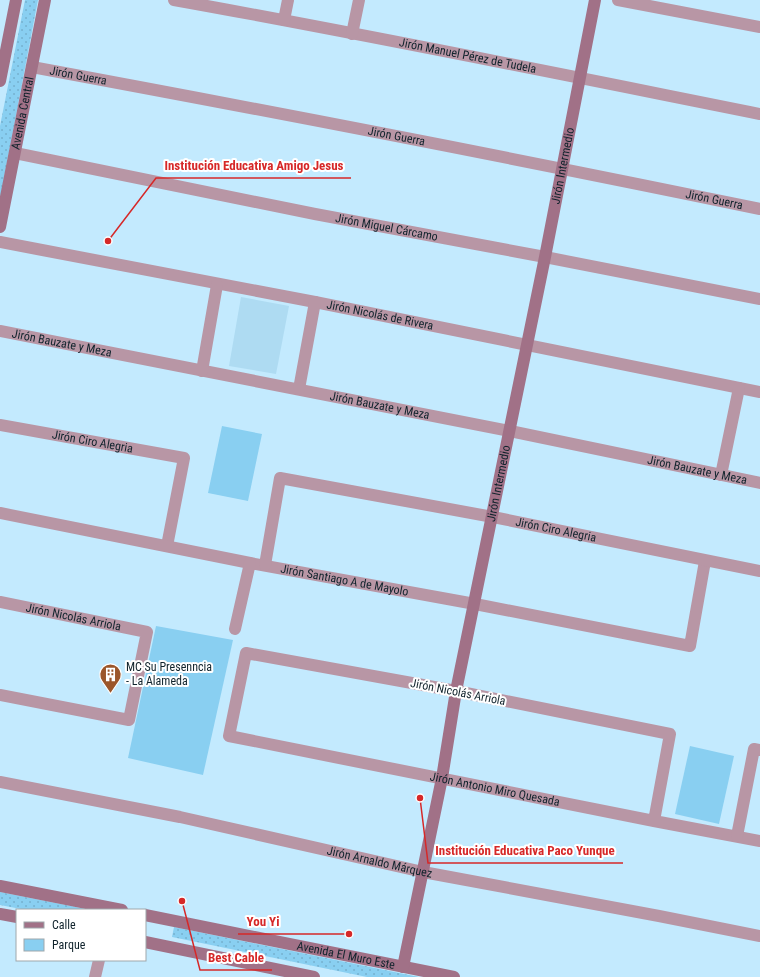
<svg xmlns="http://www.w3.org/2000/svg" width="760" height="977" viewBox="0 0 760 977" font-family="'Roboto Condensed',sans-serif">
  <defs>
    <pattern id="grass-dots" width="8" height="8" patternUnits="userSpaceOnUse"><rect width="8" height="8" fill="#89cff1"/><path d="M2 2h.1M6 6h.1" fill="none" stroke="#75b1cf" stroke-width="1.8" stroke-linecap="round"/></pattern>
  </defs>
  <rect width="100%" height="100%" fill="#c3eafe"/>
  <polygon fill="#aedbf2" points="241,297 289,306 276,374 229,366"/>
  <g fill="url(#grass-dots)">
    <polygon points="25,0 38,0 0,199 0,126"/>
    <polygon points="0,892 91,910 26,910 0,905"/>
    <polygon points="174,927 419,977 367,977 172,937"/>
  </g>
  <g fill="#89cff1">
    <polygon points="222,426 262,434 248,501 208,493"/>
    <polygon points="156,626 233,640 203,775 128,758"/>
    <polygon points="690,746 734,756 719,824 675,814"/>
  </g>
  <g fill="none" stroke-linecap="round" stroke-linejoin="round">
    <g stroke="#b896a5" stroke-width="12">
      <path id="s1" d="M174,0C370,35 565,75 760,114"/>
      <polyline points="618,0 760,27"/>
      <polyline points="284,20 288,0"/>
      <polyline points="352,34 359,0"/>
      <path id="s2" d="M32,67C275,112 518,159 760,209"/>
      <path id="s3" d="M15,153L315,214L545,257L760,299"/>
      <path id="s4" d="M0,242L315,302L760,392"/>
      <path id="s5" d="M0,331L510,431L760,483"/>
      <polyline points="202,371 217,285"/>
      <polyline points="299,389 315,302"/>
      <path id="s6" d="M0,425L184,458L167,546"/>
      <polyline points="721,475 739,388"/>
      <path id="s7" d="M0,513L250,563L475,604L690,646L705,561"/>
      <path id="s8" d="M265,565L280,478L493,517L760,571"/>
      <path id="s9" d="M0,602L147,632L129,720L0,695"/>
      <polyline points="235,629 250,563"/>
      <path id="s10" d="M0,782L180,817L423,872L659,916L760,936"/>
      <path id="s11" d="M654,821L670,734L456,691L246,653L229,736L654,821L760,841"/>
      <polyline points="737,836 754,749 760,750"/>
      <polyline points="95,977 99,960"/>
    </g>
    <g stroke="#a17187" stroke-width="12">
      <polyline points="0,81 16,0"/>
      <path id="s12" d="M0,227L45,0"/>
      <polyline points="0,886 122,910"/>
      <polyline points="0,914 17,917"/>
      <path id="s13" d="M145,915L454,977"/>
      <polyline points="145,942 314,977"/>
      <path id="s14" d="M403,967L442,778L456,691L545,257L595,0"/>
    </g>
  </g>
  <defs>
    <symbol id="building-pin" viewBox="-11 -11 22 30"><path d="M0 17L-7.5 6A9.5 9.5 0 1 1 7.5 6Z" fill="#9b562a" stroke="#fff"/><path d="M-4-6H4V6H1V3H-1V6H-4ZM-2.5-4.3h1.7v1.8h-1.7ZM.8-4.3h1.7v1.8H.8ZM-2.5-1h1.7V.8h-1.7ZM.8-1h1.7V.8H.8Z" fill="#fff"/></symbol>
  </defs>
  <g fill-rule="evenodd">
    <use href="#building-pin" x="98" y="662" width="25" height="34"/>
  </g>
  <g text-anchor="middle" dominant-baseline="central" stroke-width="4" stroke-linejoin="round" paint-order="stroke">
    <g font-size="12" fill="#10232c" stroke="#fff">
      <text stroke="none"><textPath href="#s1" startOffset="299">Jirón Manuel Pérez de Tudela</textPath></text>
      <text stroke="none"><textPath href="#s2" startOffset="47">Jirón Guerra</textPath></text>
      <text stroke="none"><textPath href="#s12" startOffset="116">Avenida Central</textPath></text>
      <text stroke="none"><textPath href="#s2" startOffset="371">Jirón Guerra</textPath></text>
      <text stroke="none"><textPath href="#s14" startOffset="817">Jirón Intermedio</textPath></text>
      <text stroke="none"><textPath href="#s2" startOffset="695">Jirón Guerra</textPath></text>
      <text stroke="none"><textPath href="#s3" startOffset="379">Jirón Miguel Cárcamo</textPath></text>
      <text stroke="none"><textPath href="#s4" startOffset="387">Jirón Nicolás de Rivera</textPath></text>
      <text stroke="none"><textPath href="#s5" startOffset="63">Jirón Bauzate y Meza</textPath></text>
      <text stroke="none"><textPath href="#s5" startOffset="387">Jirón Bauzate y Meza</textPath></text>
      <text stroke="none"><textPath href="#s6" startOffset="94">Jirón Ciro Alegria</textPath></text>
      <text stroke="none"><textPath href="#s5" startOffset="711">Jirón Bauzate y Meza</textPath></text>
      <text stroke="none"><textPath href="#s14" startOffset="493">Jirón Intermedio</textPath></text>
      <text stroke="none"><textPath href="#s8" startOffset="369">Jirón Ciro Alegria</textPath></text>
      <text stroke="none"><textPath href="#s7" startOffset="351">Jirón Santiago A de Mayolo</textPath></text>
      <text stroke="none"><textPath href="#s9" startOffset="75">Jirón Nicolás Arriola</textPath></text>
      <text transform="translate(458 692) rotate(11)">Jirón Nicolás Arriola</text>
      <text stroke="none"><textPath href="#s11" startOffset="876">Jirón Antonio Miro Quesada</textPath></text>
      <text stroke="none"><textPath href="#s10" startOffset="388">Jirón Arnaldo Márquez</textPath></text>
      <text stroke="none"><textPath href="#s13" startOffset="205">Avenida El Muro Este</textPath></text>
    </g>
    <g font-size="12" fill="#10232c" stroke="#fff" text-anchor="start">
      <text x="126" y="667">MC Su Presenncia<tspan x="126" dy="14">- La Alameda</tspan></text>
    </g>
  </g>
  <path fill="none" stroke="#d62828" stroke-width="1.5" d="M108 241L156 178H351M420 798L428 863H623M349 934L287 934H238M182 901L200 970H272"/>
  <g fill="#d62828" stroke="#fff" stroke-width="1.5">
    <circle cx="108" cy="241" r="4"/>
    <circle cx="420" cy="798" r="4"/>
    <circle cx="349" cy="934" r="4"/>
    <circle cx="182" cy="901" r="4"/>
  </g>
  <g font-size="13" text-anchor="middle" font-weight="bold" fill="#d62828" stroke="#fff" stroke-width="4" stroke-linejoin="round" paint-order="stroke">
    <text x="254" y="170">Institución Educativa Amigo Jesus</text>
    <text x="525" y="855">Institución Educativa Paco Yunque</text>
    <text x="263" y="926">You Yi</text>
    <text x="236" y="962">Best Cable</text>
  </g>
  <rect x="16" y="909" width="130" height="52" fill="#ffffff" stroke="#9fa7ab"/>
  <rect x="24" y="922" width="20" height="6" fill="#a17187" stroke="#9fa7ab"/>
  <text x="52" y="929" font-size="12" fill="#10232c">Calle</text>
  <rect x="24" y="939" width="20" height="12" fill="#89cff1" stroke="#9fa7ab"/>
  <text x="52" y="949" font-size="12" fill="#10232c">Parque</text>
</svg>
